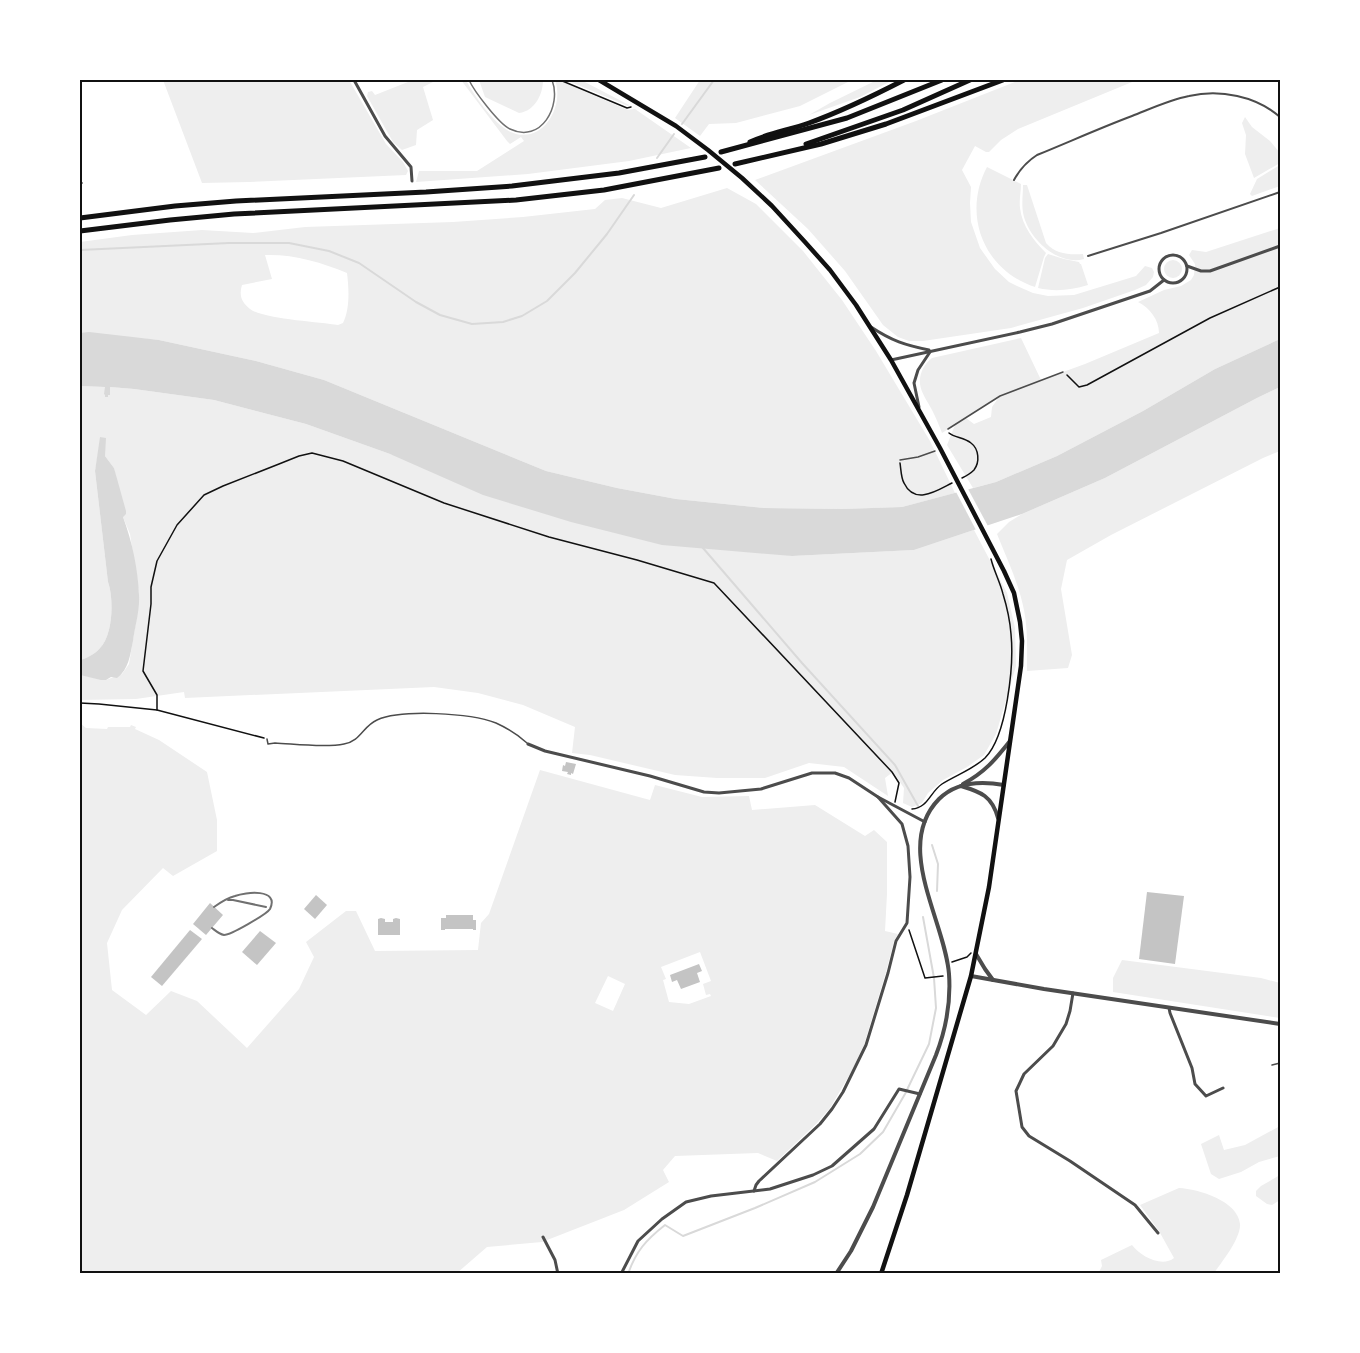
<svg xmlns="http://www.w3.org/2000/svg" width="1360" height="1353" viewBox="0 0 1360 1353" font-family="Raleway,sans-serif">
  <rect width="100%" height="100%" fill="#fff"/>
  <g fill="#eee" fill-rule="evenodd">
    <polygon points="163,80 349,80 386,144 403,162 408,171 406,175 249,182 202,183"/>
    <polygon points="413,80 437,80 423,87 433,120 417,130 416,145 402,150 393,142 367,96 368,92 372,91 375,95"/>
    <path d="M461,80H466C474,96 498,130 516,134C546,141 564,104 555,80H558L628,110L635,109L691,148L629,161L528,174L416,182L419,171H477L524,141L521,137L510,144L507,141Z"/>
    <path d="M479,80H543C543,94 535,111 519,113L485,97Z"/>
    <polygon points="566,80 581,80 629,105 628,106"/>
    <polygon points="700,80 852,80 800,106 736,123 709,124 700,136 675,118"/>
    <polygon points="877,80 893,80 860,97 809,115 830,103"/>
    <polygon points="1020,80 1137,80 1018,129 1001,140 989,152 986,152 975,146 962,170 971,187 970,203 971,222 980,248 995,269 1009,282 1017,286 1033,293 1048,296 1074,295 1136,276 1145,266 1152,268 1154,272 1153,277 1146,285 1135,290 1083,308 1011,328 923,341 909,341 898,337 883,325 845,271 808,229 755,180 916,121"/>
    <polygon points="1245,117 1252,127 1270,141 1280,153 1280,163 1254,178 1245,154 1246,135 1242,123"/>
    <polygon points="1280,165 1280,186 1252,196 1250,194 1257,179"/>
    <path d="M987,167L1021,184C1021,192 1019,200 1020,208C1022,226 1034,241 1046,253L1044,257L1035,287C983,270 962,214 987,167Z"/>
    <path d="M1023,185H1027L1046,243C1055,254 1069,255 1083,254L1084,259C1059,266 1031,241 1024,217C1021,206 1023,196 1023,185Z"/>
    <path d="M727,188L756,204L803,251L842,300L876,351L930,441L955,493L902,507L842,509L764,508L676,499L617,488L546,471L324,380L256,361L159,340L80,333V242L132,235L202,230L253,233L305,227L453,222L523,217L595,209L605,200L622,198L661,208ZM265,255C293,254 321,262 347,273C349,289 350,309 343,323L338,325C319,322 263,319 250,309C241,302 239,295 242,285L272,279Z"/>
    <path d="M1280,228V339L1215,369L1143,411L1057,456L996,482L973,488L947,445L955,425L942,433C939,425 936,418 932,410C928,402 921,393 920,384C919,374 924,364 932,358L1021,338L1041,380L1085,364L1159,333C1159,320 1150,308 1138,302L1164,290L1181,286L1191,280L1194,275L1195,264L1189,255L1192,250L1206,252ZM999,397L992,407L991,417L974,424L966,418Z"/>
    <path d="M1048,254L1064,259L1079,262L1080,264H1081L1088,285C1071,290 1055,292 1038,288L1045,258Z"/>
    <circle cx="1173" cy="269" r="9"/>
    <path d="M80,386L105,387L106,397H108V395H110V387L134,389L214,400L306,424L390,454L792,556L914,550L974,530L1007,593L1015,628L1016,666L996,734L984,755L967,767L943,780L928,793L922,803L912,807L903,803L904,788L893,772L885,778L888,796L844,767L809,763L765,778H717L675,775L590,755L572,753L575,727L523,705L478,693L434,687L185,698L184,692L136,699L80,700V675L106,680L122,674L129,664L138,609L139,594L130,534L123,517L114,468L105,456V450L101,437L95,471L108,582C114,599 113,635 100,648C95,654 87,658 80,660Z"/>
    <path d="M1280,387V451L1263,458L1111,535L1067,560L1061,589L1072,655L1068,668L1027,671C1027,650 1028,630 1024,610C1019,584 1007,559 997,534L1009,522L1022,514L1105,478L1257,398Z"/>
    <path d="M80,723L86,728L107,729L108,727H130L131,725L136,727L135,729L159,740L207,772L217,820V851L173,876L163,868L122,910L107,943L112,990L146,1015L171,991L197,1001L247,1048L299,989L314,957L306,942L346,911H356L375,951L478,950L481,923L489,914L540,770L650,800L655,785L702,797L749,796L752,810L815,805L865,836L874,830L887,842V894L885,931L898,934L894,941L886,972L864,1045L850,1074L830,1108L817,1123L777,1161L758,1153L675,1156L663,1170L669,1182L624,1210L542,1242L487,1247L457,1273H80ZM700,952L711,981L703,984L706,995L710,994L711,996L689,1004L669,1002L663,980L666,979L661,967ZM608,976L625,984L613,1011L595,1003Z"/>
    <polygon points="1122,960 1261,978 1280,983 1280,1018 1113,992 1113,978"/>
    <polygon points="1280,1126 1280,1156 1259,1162 1241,1172 1219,1179 1211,1174 1201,1144 1219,1135 1224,1150 1245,1145"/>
    <polygon points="1280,1175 1280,1200 1272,1205 1267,1204 1256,1196 1256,1191 1261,1186"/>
    <path d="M1179,1188C1199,1189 1238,1201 1240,1224C1241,1238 1222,1262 1214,1273L1098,1274L1102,1266L1101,1260L1132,1245C1140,1256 1162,1268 1174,1258L1159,1231L1140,1205Z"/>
  </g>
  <g fill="#d9d9d9">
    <polygon points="89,332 159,340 256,361 324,380 546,471 617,488 676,499 764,508 842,509 902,507 996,482 1057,456 1143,411 1215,369 1280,339 1280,387 1257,398 1105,478 1022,514 914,550 792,556 662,545 571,522 483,495 390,454 306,424 214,400 134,389 110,387 110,395 108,395 108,397 105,397 105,395 104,394 105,387 80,386 80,333"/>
    <path d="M100,437L106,438L105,456L114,468L126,511V514L123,517C132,541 138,569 139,595C140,610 135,626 133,641C130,655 129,669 117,678L111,677L106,680H101L80,675V660C87,658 95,654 100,648C113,635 114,599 108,582L95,471Z"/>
  </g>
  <polygon fill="#fff" points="967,487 989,528 977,532 955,490"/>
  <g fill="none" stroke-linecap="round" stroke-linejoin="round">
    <g stroke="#d9d9d9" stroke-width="2">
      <polyline points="682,124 714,80"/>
      <polyline points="657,158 674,134"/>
      <polyline points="80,250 229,243 289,243 329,251 359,263 416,302 440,315 472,324 503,322 522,316 547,301 575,273 607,234 634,195"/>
      <polyline points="703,548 802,663 895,765 918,806"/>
      <polyline points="932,845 938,864 937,891"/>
      <path d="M628,1274C636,1251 646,1240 665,1225L683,1236L755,1208L815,1182L860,1154L883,1132L905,1094L929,1044L936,1008L934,978L923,917"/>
    </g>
  </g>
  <g fill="#c4c4c4">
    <polygon points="566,762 576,764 573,774 571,773 571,775 567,774 568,772 562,771 563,765 565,766"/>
    <polygon points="1147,892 1184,896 1175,964 1139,959"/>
    <polygon points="316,895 327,905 315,919 304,909"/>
    <polygon points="210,903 223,915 206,935 193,924"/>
    <polygon points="446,915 473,915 473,920 476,920 476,930 473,930 473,929 445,929 445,930 441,930 441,918 446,918"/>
    <polygon points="381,918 385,919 385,922 393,922 393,919 396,918 400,919 400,935 378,935 378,919"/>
    <polygon points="190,930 202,939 162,986 151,977"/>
    <polygon points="260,931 276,943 257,965 242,952"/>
    <polygon points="699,964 702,971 697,973 700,982 681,989 677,980 672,982 670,975"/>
  </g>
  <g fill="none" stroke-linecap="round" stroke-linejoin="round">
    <g stroke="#111" stroke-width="1.5">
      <polyline points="560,80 627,108 631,107"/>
      <polyline points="1067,375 1079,387 1087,385 1210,318 1280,287"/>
      <path d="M949,433C955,438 964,437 971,443C979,449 980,462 974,470C971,473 966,476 962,478"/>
      <path d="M900,463C901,469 901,478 904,483C915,506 938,490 952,483"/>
      <polyline points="80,703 99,704 157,710 264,738"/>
      <polyline points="157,710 157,695 143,671 151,604 151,587 157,561 177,525 204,495 223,486 279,464 299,456 312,453 343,461 444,503 549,537 637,560 714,583 892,772 899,783 895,802"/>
      <path d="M912,809C928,808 930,792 942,784C956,775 972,770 985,758C1007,736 1014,665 1011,634C1010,621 1007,607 1003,594C1000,582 994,571 991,559"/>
      <polyline points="909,930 925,978 943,976"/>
      <polyline points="952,962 967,957 971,953"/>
    </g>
    <g stroke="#4c4c4c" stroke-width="1.5">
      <polyline points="948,429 1000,396 1063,372"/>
      <polyline points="900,460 918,457 935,451"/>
      <path d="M267,739L268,744L275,743C295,744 325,748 344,744C361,741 363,726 377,720C402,709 470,713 496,723C507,728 518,735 527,743"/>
      <polyline points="1272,1065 1280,1063"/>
    </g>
    <g stroke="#4c4c4c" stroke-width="2">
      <path d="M1014,180C1020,169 1026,162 1037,155C1069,142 1100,128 1132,116C1150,109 1169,100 1189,96C1220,89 1256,96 1280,117"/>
      <polyline points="1088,256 1161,233 1280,192"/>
    </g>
    <g stroke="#4c4c4c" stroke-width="3">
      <polyline points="354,80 385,136 411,167 412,181"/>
      <circle cx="1173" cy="269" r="14"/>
      <polyline points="1187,266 1201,271 1210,271 1280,246"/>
      <path d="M871,327C892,341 905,345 929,350"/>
      <polyline points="891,360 1020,332 1052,324 1150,291 1164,280"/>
      <polyline points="919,407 914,383 918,370 930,352"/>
      <polyline points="528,744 545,751 650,776 704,792 719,793 761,789 812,773 835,773 849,778 878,797 925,822"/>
      <polyline points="1073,993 1070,1011 1066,1024 1053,1046 1024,1074 1016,1091 1022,1127 1029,1136 1070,1161 1135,1205 1158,1233"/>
      <polyline points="1169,1008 1170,1013 1192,1068 1195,1084 1206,1096 1223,1088"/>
      <polyline points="754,1191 756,1185 759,1181 820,1124 832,1109 843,1092 866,1045 888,973 896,941 907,923 910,877 908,846 902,824 878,797"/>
      <polyline points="543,1237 555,1260 558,1274"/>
      <polyline points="621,1274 638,1241 662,1219 686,1202 711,1196 770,1189 813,1175 832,1166 874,1129 899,1089 920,1094"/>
    </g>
    <g stroke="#4c4c4c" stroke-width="4">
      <path d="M963,784C985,772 995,760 1010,741"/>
      <path d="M961,786C981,792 992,796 998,818"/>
      <polyline points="976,954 985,969 993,980"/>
      <polyline points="971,976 1044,989 1280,1024"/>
      <path d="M836,1274L851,1251L873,1207L936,1055C946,1029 951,1002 949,974C945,921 893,846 939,799C956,782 982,781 1004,785"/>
    </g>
    <polyline stroke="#111" stroke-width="4.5" points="599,80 676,126 708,150 742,178 772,206 805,242 830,270 856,305 891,360 940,448 1004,571 1014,593 1020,622 1022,641 1021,666 989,887 971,976 907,1195 881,1274"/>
    <g stroke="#111" stroke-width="5">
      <path d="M750,142C769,133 790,130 809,123C842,111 873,96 904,80"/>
      <polyline points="806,144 903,110 970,80"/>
      <polyline points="721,152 847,118 942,80"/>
      <polyline points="735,164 821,144 886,124 1003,80"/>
      <polyline points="80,218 175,206 236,201 426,192 512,186 619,173 705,157"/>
      <polyline points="80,231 170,220 234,214 516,200 604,190 719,168"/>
    </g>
    <path stroke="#707070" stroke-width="1.5" d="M469,80C474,91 499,124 510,129C541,144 562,106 552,80"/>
    <g stroke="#707070" stroke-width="2">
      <polyline points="80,183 82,183"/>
      <polyline points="228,900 233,900 266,907"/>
      <path d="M212,928C216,931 219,934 224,935C231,935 267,914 270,909C280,888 245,892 235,896C227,898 221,902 214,907"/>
    </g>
  </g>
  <rect width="1360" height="1353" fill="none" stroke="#ffffff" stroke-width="162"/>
  <rect x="81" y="81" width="1198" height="1191" fill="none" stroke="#111" stroke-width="2"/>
</svg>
